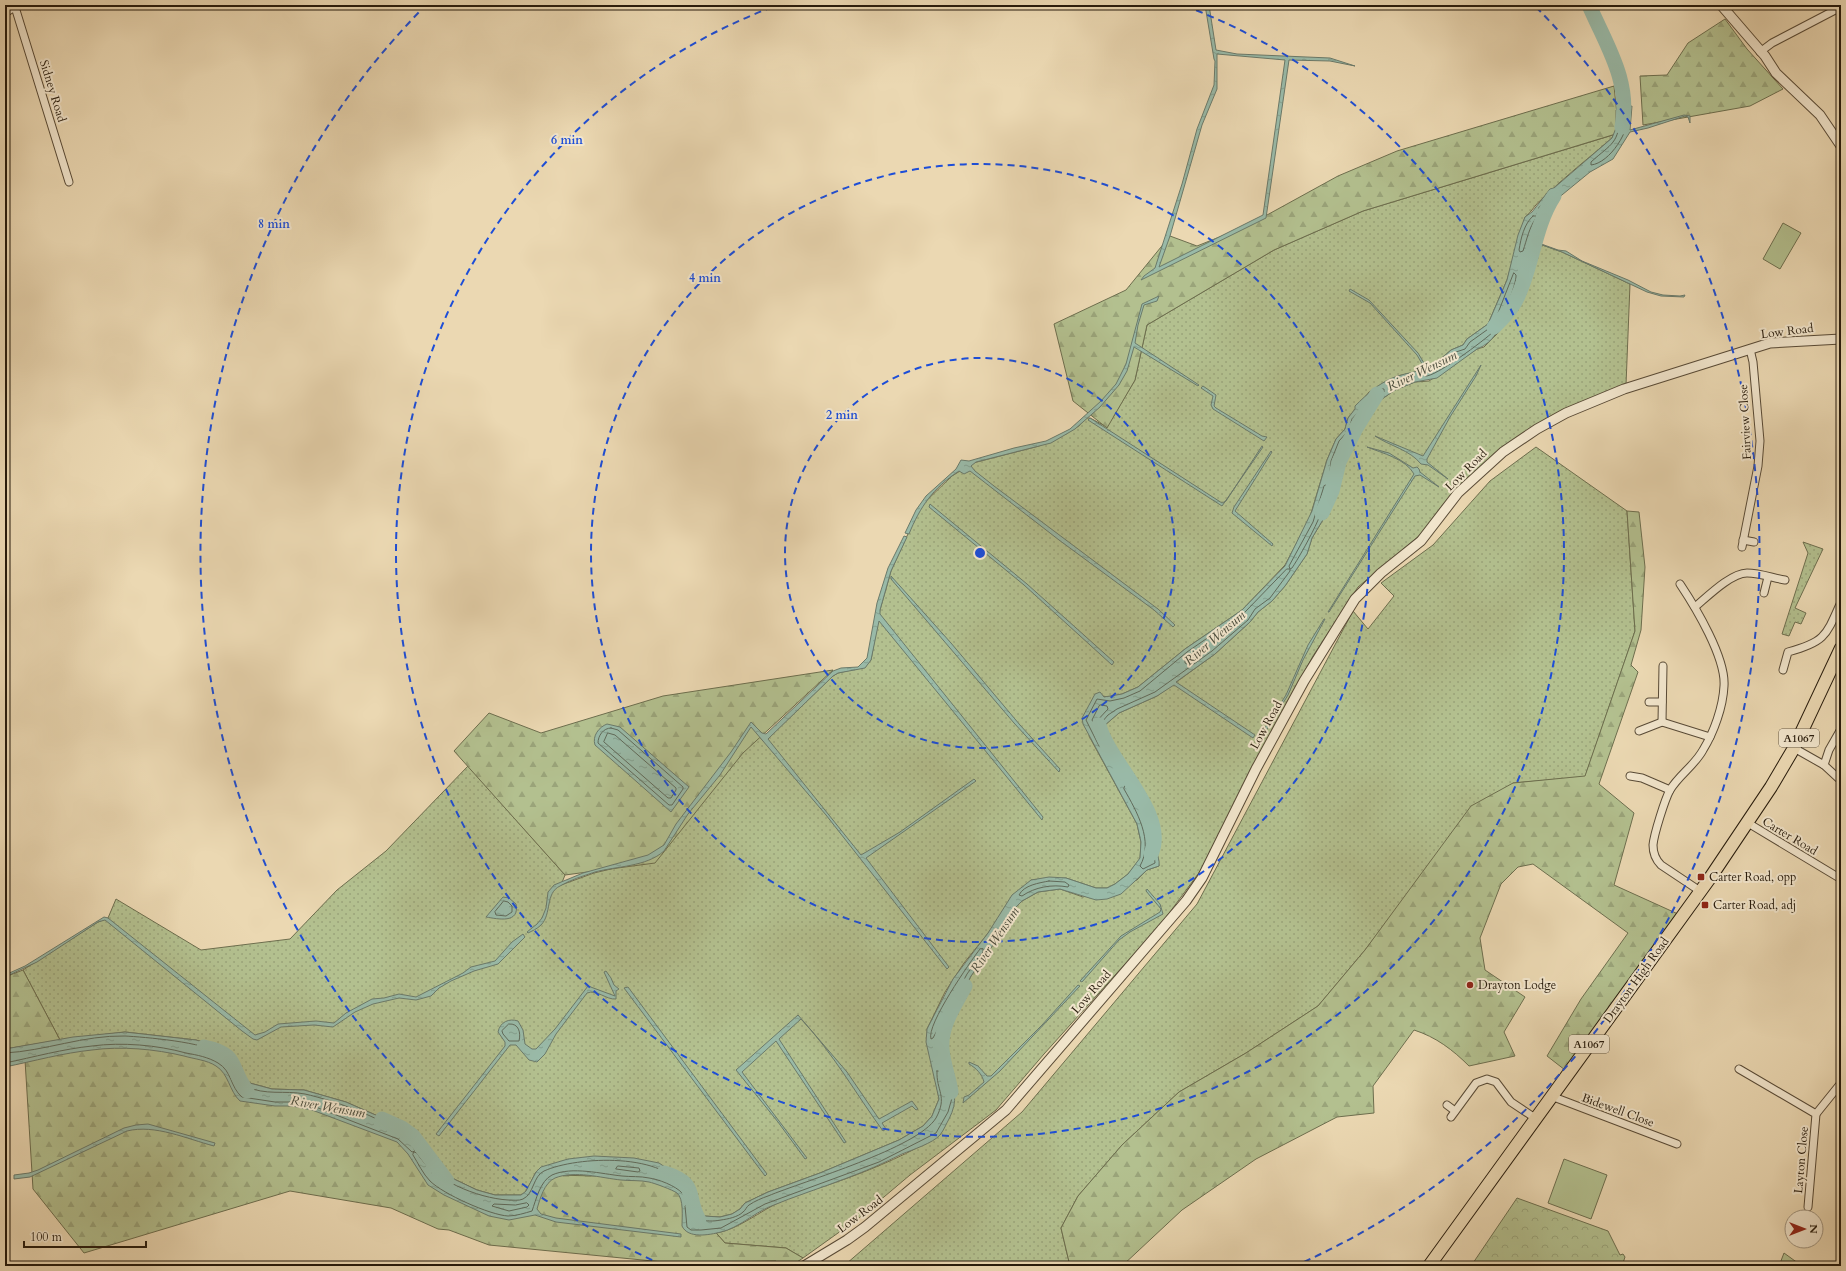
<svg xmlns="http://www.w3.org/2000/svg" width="1846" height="1271" viewBox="0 0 1846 1271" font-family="Cardo,serif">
  <defs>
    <pattern id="grass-dots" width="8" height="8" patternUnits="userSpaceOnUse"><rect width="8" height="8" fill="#b3c08f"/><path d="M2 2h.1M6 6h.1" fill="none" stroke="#9aa47a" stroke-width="1.8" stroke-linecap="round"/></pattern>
    <pattern id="forest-firs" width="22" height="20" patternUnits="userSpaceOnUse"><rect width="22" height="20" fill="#b3c08f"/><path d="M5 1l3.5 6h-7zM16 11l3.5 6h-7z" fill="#9aa47a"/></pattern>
    <pattern id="park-crowns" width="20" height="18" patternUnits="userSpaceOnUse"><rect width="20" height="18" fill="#b3c08f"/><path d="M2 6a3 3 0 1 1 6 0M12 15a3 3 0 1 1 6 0" fill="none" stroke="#9aa47a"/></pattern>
    <pattern id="water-ripples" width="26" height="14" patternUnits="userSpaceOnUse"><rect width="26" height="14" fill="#99baa8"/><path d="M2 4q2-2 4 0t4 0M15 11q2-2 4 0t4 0" fill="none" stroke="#849f8f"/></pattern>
  </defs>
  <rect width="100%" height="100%" fill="#ebd8b2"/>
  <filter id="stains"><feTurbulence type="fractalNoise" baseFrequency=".005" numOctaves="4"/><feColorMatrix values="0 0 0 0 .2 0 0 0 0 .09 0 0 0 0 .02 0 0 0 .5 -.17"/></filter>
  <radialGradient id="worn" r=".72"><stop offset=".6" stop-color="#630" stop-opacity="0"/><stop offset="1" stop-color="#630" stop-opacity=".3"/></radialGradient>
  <g fill="url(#grass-dots)" stroke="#6d6e4e">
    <path d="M1613,135L1612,138C1589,158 1564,177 1542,199C1535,204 1532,212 1525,217L1507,280L1488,324L1467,339L1463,345L1451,350L1432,366L1416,372L1397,376L1369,392L1348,418L1345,429L1336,439L1327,460L1309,520L1285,565L1242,610L1185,649L1138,687L1122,694L1109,697L1102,696L1089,736L1137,824L1141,842L1140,859L1128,874L1115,884L1107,888H1096L1066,878L1031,880L964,963L945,992L927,1029L939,1099L932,1116L923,1126L899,1140L820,1173L768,1192L745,1203L740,1209L732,1214L720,1217L704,1216L700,1215L693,1203L690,1191L536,1172L526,1191L522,1195H495L477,1190L456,1180L443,1173L423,1155L415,1142L396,1124L346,1102L304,1090L272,1089L246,1082L241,1079L231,1063L210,1044L196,1040L125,1032L60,1040L23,970L98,922L108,918L116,899L201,950L290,939L337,890L386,851L468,766L565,875L561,885L594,873L632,864L751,727L764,742L833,676L838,673L865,667L871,660L880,610L891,571L918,512L925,502L952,476L973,463L1039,446L1079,426L1085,418H1090L1107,427L1135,380L1147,325L1274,250L1363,211Z"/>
    <path d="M1531,241L1562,252L1630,284L1626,385L1557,413L1499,451L1458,487L1420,535L1358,587L1313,656L1274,727L1201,870L1161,924L1044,1054L996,1110L910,1175L859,1218L803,1258L786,1248L725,1243L716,1233C738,1230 761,1210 782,1201C802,1192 824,1187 845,1179C878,1167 910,1153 940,1135L953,1086C945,1071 935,1056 937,1039L971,976L1005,928L1015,908L1022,901L1038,892L1060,889L1083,897L1137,880L1147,870L1159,866L1154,833L1108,749L1104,735L1105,725L1119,713L1157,696L1215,654L1250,622L1258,612L1272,601L1285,586L1307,554L1312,538L1327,513L1340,460L1354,439L1364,415L1369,408L1395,390L1415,382L1429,381L1477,349L1484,347L1498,333L1505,319L1516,296L1521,280L1520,273Z"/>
    <polygon points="1536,447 1627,511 1635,631 1585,777 1513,783 1417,882 1365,950 1318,1006 1246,1053 1179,1092 1122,1145 1078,1196 1061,1228 1070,1266 861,1266 846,1264 1022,1112 1197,904 1353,611 1368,629 1394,596 1381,583 1433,545 1490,481"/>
    <polygon points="1803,542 1823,549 1795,608 1806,613 1801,624 1795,622 1789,636 1782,634 1808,553"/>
  </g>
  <g fill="url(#forest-firs)" stroke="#6d6e4e">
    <polygon points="1725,19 1747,49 1783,89 1750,106 1643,125 1640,76 1667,75 1688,43"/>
    <polygon points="1614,86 1619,133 1363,211 1274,250 1147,325 1135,380 1107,428 1073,401 1054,324 1126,290 1170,236 1197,246 1247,226 1338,176 1397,151"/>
    <path d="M1627,511L1639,512L1645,567L1641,630L1631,665L1638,672L1599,784L1634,813L1614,885L1678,914L1565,1070L1547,1056L1581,999L1628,933L1533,864L1518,867L1501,884L1480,938L1485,970L1525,997L1504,1032L1515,1056L1469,1066C1453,1050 1436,1037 1414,1030L1373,1086L1374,1113L1337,1117L1256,1159L1182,1210L1122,1266H1070L1061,1228L1078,1196L1122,1145L1179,1092L1246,1053L1318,1006L1365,950L1471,806L1513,783L1585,776L1635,631Z"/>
    <polygon points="833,670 743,753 655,863 565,875 454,751 489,713 541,733 663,696"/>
    <polygon points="23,970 60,1040 5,1049 5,977"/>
    <polygon points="92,1045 221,1052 233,1063 242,1085 390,1122 413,1136 442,1176 507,1208 539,1192 555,1175 676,1178 686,1183 691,1190 693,1210 711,1227 725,1243 786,1248 803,1258 791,1266 781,1266 776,1261 673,1263 489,1245 449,1230 438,1229 391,1208 290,1191 84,1253 33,1189 25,1060"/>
    <polygon points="1784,1253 1802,1266 1779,1266"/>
  </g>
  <polygon fill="url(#park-crowns)" stroke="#6d6e4e" points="1517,1198 1608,1231 1620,1255 1623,1254 1625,1257 1622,1266 1471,1266"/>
  <g fill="#b3c08f" stroke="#6d6e4e">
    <polygon points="1783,223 1801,233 1780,269 1763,259"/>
    <polygon points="1564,1159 1607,1175 1591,1219 1548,1203"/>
  </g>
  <g fill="url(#water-ripples)" stroke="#6b7a6a" fill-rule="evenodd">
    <path d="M1205,5H1209L1216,50L1237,54L1330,58L1355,66L1330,61L1289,60L1266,218L1141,280L1144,276L1155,268L1182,184L1197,129L1214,85L1215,61L1214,59ZM1217,54L1285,60L1263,215L1159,267L1170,236L1202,125L1217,89Z"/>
    <path d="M1632,106L1630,130L1684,115L1690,116V123L1688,117L1685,116L1648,128L1630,132L1613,159L1590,172L1557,199L1536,224L1531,238L1533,241L1558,250L1566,251L1582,261L1628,280L1651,292L1663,295L1680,296L1685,295L1684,297L1661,296L1647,292L1562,252L1531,241C1524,257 1521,274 1518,291C1517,298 1511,304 1508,310C1500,327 1495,342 1477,349L1437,378L1415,382L1395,390L1369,408L1364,415L1354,439L1340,460L1327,513L1312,538L1307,554L1285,586L1272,601L1258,612L1250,622L1215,654L1176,682L1255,735L1253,738L1174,685L1157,696L1119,713L1105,725C1098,750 1130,780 1142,801C1151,817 1154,832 1157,851C1157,856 1160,860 1159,866L1147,870L1121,894L1107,899L1096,900L1060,889L1038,892L1022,901L1015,908L1005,928L971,976L937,1039C933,1072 968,1082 949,1119C946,1124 944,1130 940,1135C933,1143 912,1150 902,1154C884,1163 866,1171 847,1178C821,1188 795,1196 769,1207C753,1214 738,1228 721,1232C709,1235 688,1239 682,1226C682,1217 684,1199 677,1193C673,1190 654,1183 649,1182C640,1180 630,1181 621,1180C601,1178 575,1170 555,1178C544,1183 540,1199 537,1209L541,1214L556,1218L681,1234V1237L556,1222L535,1215L509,1220L489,1216L444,1195L428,1185L408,1154L397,1142L312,1110L292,1106H275L240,1101C229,1091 229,1074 216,1066C207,1060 194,1059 184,1056C155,1049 121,1046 92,1050C63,1053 34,1061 5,1067V1049L73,1037L125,1032L196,1040L210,1044L223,1052L241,1079L246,1082L272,1089L304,1090L346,1102L396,1124L415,1142L423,1155L443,1173L456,1180L477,1190L495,1195H521L526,1191L536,1172L541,1167L568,1159L594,1156L634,1158L659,1163L671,1171L685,1184L690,1191L696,1210L700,1215L704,1216L720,1217L732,1214L740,1209L745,1203L768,1192L820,1173L899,1140L923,1126L932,1116L939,1099L926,1042L927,1029L953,979L988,933L1012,895L1031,880L1049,877L1066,878L1096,888H1107L1115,884L1128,874L1140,858L1141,842L1137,824L1083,724L1082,718L1095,694L1100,692L1104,697L1122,694L1138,687L1185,649L1242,610L1285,566L1312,511L1327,460L1336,439L1345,429L1348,418L1355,409V406C1367,394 1381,381 1398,376C1407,373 1416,372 1425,369L1417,355L1370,303L1349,291L1350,289L1369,300L1418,353L1427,368L1441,359L1451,350L1463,345L1467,339L1488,324L1507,280L1518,235L1525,217L1532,212L1550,189L1554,188L1612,138L1616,128V110Z"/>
    <path d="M1159,296L1157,301L1144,305L1138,325L1135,343L1199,385L1198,386L1134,347L1127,371L1119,385L1100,407L1075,429L1051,443L976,462L971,466L975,471L994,486L1158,609L1175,625L1173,627L1154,610L1059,540L970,471L964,474L959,471C933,488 920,507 909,534L905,533L916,510L926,496L956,469L961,460L969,461L1014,448L1046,441L1070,429L1101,401L1116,384L1126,364L1142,304Z"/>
    <path d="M1481,365L1476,376L1450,417L1427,459V462L1448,479L1428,465L1421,464C1410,450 1390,446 1375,436L1423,456Z"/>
    <polygon points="1203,386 1216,395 1214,406 1216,408 1262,436 1267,437 1264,441 1213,409 1211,405 1213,396 1201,388"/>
    <polygon points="1090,418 1222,503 1226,501 1262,446 1263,447 1222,506 1088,420"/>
    <path d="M1367,447L1389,453L1413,468L1417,467L1419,469L1420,472L1439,487L1420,475L1415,476L1329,612H1328L1414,474C1406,459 1382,453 1367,447Z"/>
    <polygon points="1271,451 1272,452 1235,511 1273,544 1272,546 1232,513 1234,507"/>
    <polygon points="930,504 1027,584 1114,662 1112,665 1024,585 929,507"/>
    <path d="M904,536L907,537L891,571L880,610V614L1043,817L1042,820L879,621L871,660L865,668L838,673L833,676L768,739L861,855L900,832L974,779L976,781L866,858L949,967L947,969L826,815L751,727L720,775L688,814L664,851C646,867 617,866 595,872C583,876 570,880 560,886C545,893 552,914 541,925C537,929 532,931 528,933L527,932L537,924L542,918L546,908L548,892L554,885L583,873L648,855L664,845L676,824L731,752L751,722L762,733L766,734L833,671L841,668L858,667L867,658L877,603L888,568Z"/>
    <polygon points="891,576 951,643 1020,725 1060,769 1059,772 1014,723 891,579"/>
    <polygon points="1324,619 1325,619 1303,660 1288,695 1261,739 1261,743 1257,740 1286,695 1308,645"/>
    <path d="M607,724L620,727L689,787L671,812L595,745C592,736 599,727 607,724Z"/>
    <polygon points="1147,889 1160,904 1163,914 1130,932 1119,940 1082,982 1080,981 1121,936 1160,912 1161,909 1146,891"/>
    <path d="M503,897L509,898L516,904C520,924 498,919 486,917Z"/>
    <polygon points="104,917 108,918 255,1035 265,1032 278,1024 316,1021 334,1023 346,1013 372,999 384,998 399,994 416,997 463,973 471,967 495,961 512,942 523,934 525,937 498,964 474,971 451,981 439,988 431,996 416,1000 399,998 373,1004 355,1012 333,1027 314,1025 281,1027 257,1040 253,1039 242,1031 105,920 98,922 37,962 5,977 5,975 25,966"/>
    <path d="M606,971L611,978L614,985L619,989L616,991V999C606,1000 597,989 587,993L556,1034L545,1054L537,1062L529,1060L516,1045H510L439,1136L436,1134L505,1046V1042L498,1032C500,1022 509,1018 518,1021L523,1030L525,1044L532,1049H536L555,1029L588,986L615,996L604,972Z"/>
    <path d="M1078,985L1080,986L1000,1071L963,1103L964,1097L969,1095L984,1082C982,1074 976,1068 969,1064V1062L978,1066L987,1076H991L1042,1025Z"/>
    <polygon points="628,987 767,1174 765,1176 624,988"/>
    <path d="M798,1015L847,1072L879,1119L912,1101L918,1109L916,1110L912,1106L882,1123L886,1129L883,1131C856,1094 833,1053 801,1019L779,1039L846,1142L844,1143L776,1041L742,1072L807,1158L805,1159L778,1122L736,1070Z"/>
    <path d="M148,1124L215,1143L214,1146C187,1139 155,1124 127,1131L30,1177L14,1179V1175L29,1173L38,1170L124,1128L136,1125Z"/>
  </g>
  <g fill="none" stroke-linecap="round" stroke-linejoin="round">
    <g stroke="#606a5a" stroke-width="1">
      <path d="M1628,112C1631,130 1610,163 1591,165V162C1612,143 1619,144 1620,114Z"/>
      <polygon points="1554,192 1556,195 1544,209 1540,211 1539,208"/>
      <path d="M1533,216H1536V218C1529,228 1527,239 1523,251L1520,252L1519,250C1521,238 1524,224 1533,216Z"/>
      <path d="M1514,273L1516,275C1517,284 1500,325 1494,331C1485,340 1434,378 1425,376V373L1434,369L1453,353L1465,349L1470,342L1491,327L1496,318Z"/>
      <polygon points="1382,389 1384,389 1384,392 1369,403 1366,403 1366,400"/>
      <path d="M1359,412L1360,414C1355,435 1339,450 1332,471H1330L1331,461L1339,441L1348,431L1352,419Z"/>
      <path d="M1327,485C1332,500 1302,553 1292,568L1290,569L1289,566L1313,522L1324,486Z"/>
      <polygon points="1287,569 1290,569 1290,571 1270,598 1255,609 1248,620 1212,651 1155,692 1117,709 1108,715 1102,722 1100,729 1102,745 1099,746 1086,720 1097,699 1110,701 1124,698 1140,691 1187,652 1244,613"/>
      <polygon points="1197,651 1200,652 1200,655 1187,664 1185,663 1185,660"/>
      <polygon points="1101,705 1107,706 1108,709 1094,724 1092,720 1099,706"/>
      <path d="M611,728L618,730L683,787V789L672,805H669L598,743C598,736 603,728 611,728Z"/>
      <polygon points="608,733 615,735 676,788 676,790 671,798 668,798 604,742"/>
      <path d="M1125,786C1144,797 1153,843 1155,863L1143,869L1140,866C1154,841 1137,812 1124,789Z"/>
      <path d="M1049,881L1065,882L1069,885L1068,887C1052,884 1035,887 1022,896L1019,895C1024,885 1039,883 1049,881Z"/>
      <polygon points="504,901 508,902 512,906 512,912 506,916 496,915 495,912"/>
      <path d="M983,949V952L967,974L933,1038L931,1039C926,1025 970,962 980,949Z"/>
      <path d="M509,1024C519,1023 521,1033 519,1041H509L503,1034L502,1031Z"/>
      <path d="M5,1053C45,1051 84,1035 125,1036C143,1037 207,1042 219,1054C229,1063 233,1081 245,1086C266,1096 284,1090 305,1094C332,1100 405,1123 415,1151L412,1152L398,1139L313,1106L293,1102H275L242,1097C230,1087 232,1071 218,1063C208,1057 197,1055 186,1053C157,1045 122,1042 92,1046C63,1049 34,1057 5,1063"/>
      <path d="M937,1071H940L949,1087L952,1098L948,1112L936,1133L879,1162L765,1204L721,1228L701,1230H691L687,1227L685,1206L687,1204H689C696,1220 704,1223 721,1220C728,1219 738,1217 743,1212C746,1210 746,1207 749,1205C755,1201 762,1198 768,1196C804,1181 918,1148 936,1118C948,1096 936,1091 937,1071Z"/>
      <path d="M414,1152L417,1153C433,1180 477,1198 508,1200C513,1200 519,1201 523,1199C534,1194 533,1176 544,1171C577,1156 667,1152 685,1191L682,1193C676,1186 658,1179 649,1178C640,1176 631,1177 622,1176C602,1174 572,1166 552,1175C540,1181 536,1200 532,1211C525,1213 516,1216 508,1216C490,1215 443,1194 430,1181C423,1174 418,1163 413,1155Z"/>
      <polygon points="618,1166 639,1168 640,1171 638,1172 616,1169"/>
      <polygon points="527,1203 529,1205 527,1207 509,1211 492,1206 494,1204 515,1205"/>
    </g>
    <g stroke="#99baa8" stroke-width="15">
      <path d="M1589,5C1606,45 1631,81 1622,127"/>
      <path d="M1494,327C1503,318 1512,309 1517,298C1533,265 1534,227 1554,196"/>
      <polyline points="1322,513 1332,491 1339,462 1356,428 1377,394"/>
      <path d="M1099,725C1108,762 1169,814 1151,854"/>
      <path d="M204,1047C240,1054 229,1068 247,1091"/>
      <path d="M951,1092C949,1077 943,1064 942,1049C940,1026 955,1005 965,986"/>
      <polyline points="382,1119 402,1128 413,1136 447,1181"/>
      <path d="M664,1173C700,1184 685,1196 699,1220"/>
    </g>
    <defs>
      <g id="minor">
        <polyline points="15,7 69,182"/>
        <polyline points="5,13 18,5"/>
        <polyline points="1760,52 1772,43 1841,7"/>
        <polyline points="1743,540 1754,542"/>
        <polyline points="1742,547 1758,466 1760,441 1753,362 1750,349"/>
        <path d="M1680,584C1696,608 1726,658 1724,686C1723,707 1714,732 1703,750C1695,765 1679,775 1670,790C1665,799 1654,834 1653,845C1653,852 1656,860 1661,865L1700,891"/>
        <polyline points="1764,593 1768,577"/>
        <path d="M1695,607C1707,597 1731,573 1747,573C1760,573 1773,578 1785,580"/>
        <path d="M1783,670L1788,652C1825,642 1826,636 1841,602"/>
        <polyline points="1649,702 1662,702"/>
        <polyline points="1662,722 1663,666"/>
        <polyline points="1639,731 1662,722 1710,737"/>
        <polyline points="1794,748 1824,765 1838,778"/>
        <polyline points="1824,765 1829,750 1841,729"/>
        <polyline points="1630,776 1642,778 1670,790"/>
        <polyline points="1748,823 1841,879"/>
        <polyline points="1739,1069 1816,1114 1808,1207"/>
        <polyline points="1551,1096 1677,1144"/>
        <polyline points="1447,1105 1455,1111"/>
        <polyline points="1816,1114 1841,1083"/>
        <polyline points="1451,1117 1476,1083 1487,1079 1496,1082 1511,1102 1535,1118"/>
      </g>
      <g id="tertiary">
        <polyline points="1721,5 1765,56 1776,73 1820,115 1841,146"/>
        <polyline points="804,1266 847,1240 865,1227 1006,1110 1186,901 1202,878 1256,769 1304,681 1355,599 1381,573 1421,541 1458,493 1503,452 1537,429 1566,413 1624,389 1770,343 1841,339"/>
      </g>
      <polyline id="primary" points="1429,1266 1710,878 1771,787 1794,748 1841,648"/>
    </defs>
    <use href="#minor" stroke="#584a36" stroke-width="9"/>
    <use href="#tertiary" stroke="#584a36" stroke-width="11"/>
    <use href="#primary" stroke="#271b0c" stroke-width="14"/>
    <use href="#minor" stroke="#f2e6cd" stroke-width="7"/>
    <use href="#tertiary" stroke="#f2e6cd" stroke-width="9"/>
    <use href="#primary" stroke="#ebd8b2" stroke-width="12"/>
  </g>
  <g fill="none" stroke="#1d4ed8" stroke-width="2" stroke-dasharray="7 5">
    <circle cx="980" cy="553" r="195"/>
    <circle cx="980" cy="553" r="389"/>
    <path d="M1185 6A584 584 0 1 1 775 6"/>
    <path d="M663 1265A779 779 0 0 1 424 7M1536 7A779 779 0 0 1 1297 1265"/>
  </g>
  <g fill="#8f2418" stroke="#f2e6cd" stroke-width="1.5">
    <rect x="1697" y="873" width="8" height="8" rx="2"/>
    <rect x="1701" y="901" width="8" height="8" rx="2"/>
    <circle cx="1470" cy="985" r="4"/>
  </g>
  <g text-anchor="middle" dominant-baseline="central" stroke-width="4" stroke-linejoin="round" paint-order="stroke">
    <g fill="#f2e6cd" stroke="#645846" stroke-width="1">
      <rect x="1779" y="729" width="40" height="18" rx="3"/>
      <rect x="1569" y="1035" width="40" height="18" rx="3"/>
    </g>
    <g font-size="11" font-weight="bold" fill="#271b0c">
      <text x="1799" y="738">A1067</text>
      <text x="1589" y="1044">A1067</text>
    </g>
    <g font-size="12" fill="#271b0c" stroke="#f2e6cd">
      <text transform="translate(53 91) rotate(73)">Sidney Road</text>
      <text transform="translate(1787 331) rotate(-7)">Low Road</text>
      <text transform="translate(1745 422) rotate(-93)">Fairview Close</text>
      <text transform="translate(1466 470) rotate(-45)">Low Road</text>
      <text transform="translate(1266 725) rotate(-61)">Low Road</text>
      <text transform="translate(1790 836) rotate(31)">Carter Road</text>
      <text transform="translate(1636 980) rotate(-54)">Drayton High Road</text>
      <text transform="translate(1091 992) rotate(-49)">Low Road</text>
      <text transform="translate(1618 1110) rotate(20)">Bidewell Close</text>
      <text transform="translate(1801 1160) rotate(-85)">Layton Close</text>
      <text transform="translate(860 1214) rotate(-37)">Low Road</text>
    </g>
    <g font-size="12" fill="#271b0c" stroke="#f2e6cd" text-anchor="start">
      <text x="1709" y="877">Carter Road, opp</text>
      <text x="1713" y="905">Carter Road, adj</text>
      <text x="1478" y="985">Drayton Lodge</text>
    </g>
    <g font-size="13" font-style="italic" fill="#494b3b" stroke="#f2e6cd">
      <text transform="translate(1422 371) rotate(-26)">River Wensum</text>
      <text transform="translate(1215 638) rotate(-41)">River Wensum</text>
      <text transform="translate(995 940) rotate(-56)">River Wensum</text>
      <text transform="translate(328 1107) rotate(10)">River Wensum</text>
    </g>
  </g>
  <circle cx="980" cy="553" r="6" fill="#1d4ed8" stroke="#f2e6cd" stroke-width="2"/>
  <g font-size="12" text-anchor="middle" font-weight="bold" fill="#1d4ed8" stroke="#f2e6cd" stroke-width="4" stroke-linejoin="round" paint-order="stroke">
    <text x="567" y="144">6 min</text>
    <text x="274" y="228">8 min</text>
    <text x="705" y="282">4 min</text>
    <text x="842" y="419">2 min</text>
  </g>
  <rect width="1846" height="1271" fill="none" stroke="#ebd8b2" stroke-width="20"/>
  <rect x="6" y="6" width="1834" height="1259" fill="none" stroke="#271b0c" stroke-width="2"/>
  <rect x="10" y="10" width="1826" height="1251" fill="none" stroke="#271b0c"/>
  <g transform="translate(1804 1229) rotate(90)"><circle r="19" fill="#f2e6cd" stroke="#a19580"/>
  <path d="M0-3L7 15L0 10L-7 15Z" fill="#8f2418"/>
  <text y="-6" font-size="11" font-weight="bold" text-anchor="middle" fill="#271b0c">N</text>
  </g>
  <path d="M24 1241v6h122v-6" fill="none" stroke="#271b0c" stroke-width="2"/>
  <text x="30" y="1241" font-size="12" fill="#271b0c" stroke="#f2e6cd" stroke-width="3" paint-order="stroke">100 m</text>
  <rect width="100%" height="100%" filter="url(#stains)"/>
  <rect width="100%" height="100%" fill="url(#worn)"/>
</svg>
